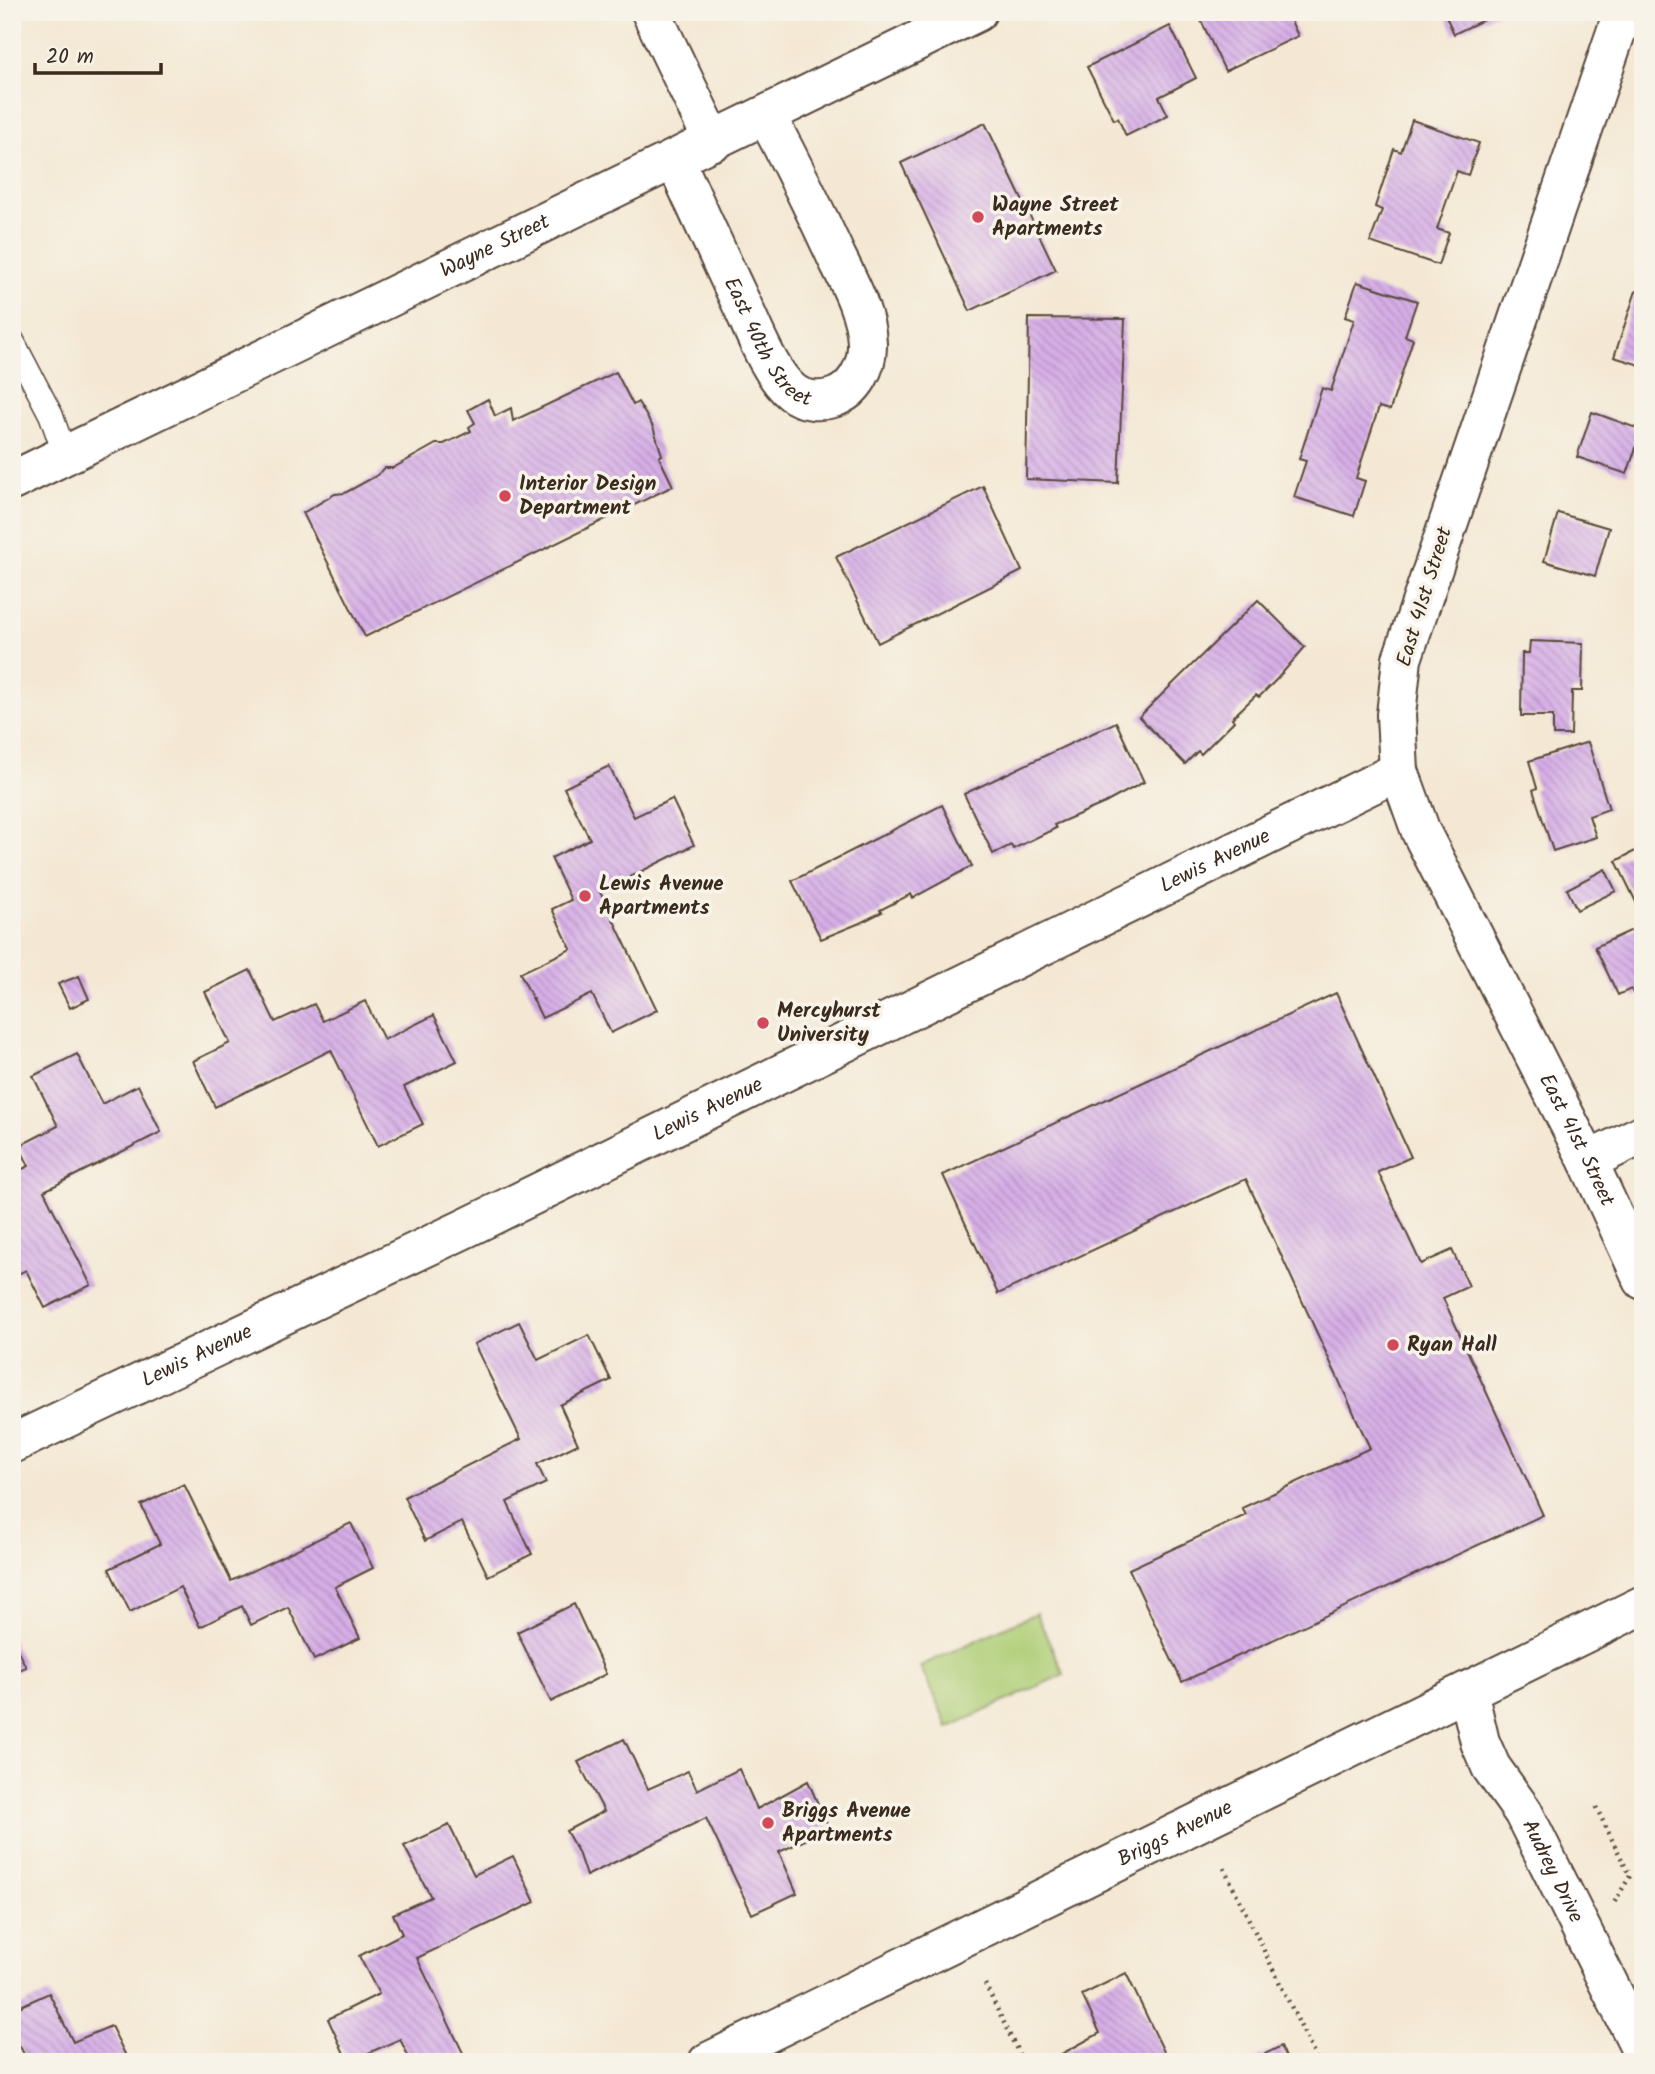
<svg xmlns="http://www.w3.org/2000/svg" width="1655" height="2074" viewBox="0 0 1655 2074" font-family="Kalam,sans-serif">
  <defs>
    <pattern id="building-back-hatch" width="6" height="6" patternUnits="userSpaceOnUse" patternTransform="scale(1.75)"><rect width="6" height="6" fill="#d7afe8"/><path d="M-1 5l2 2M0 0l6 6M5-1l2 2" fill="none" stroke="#b08fbb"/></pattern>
  </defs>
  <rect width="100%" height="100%" fill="#f7f3e8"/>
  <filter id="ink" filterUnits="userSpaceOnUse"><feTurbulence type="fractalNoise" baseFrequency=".0143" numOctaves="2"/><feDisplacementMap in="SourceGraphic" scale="14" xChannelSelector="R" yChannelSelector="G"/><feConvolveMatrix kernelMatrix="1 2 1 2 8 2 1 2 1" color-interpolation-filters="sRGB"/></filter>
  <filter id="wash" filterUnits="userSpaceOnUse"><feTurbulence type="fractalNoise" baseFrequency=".00686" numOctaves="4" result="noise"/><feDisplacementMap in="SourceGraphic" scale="28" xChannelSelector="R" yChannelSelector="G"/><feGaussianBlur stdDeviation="1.57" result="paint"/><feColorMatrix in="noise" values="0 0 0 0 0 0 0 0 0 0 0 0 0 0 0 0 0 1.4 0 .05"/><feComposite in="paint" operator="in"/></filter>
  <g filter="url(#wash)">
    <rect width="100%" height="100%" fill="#f4e8d4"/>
    <polygon fill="#adcd75" stroke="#747c4a" stroke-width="2" points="1036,1613 1064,1674 948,1728 920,1666"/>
    <g id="blocks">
      <g fill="url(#building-back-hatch)">
        <polygon points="1197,12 1287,12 1298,36 1225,71"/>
        <polygon points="1444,12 1500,12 1454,34"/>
        <polygon points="1170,26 1196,78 1159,97 1168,115 1126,136 1118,118 1114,120 1087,67"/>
        <polygon points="1412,120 1479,143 1468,175 1457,171 1437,229 1449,233 1438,265 1370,242 1382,210 1375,207 1394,149 1401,152"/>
        <polygon points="985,123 1056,270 970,311 901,163"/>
        <polygon points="1357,282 1417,301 1405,336 1413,339 1390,410 1379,407 1356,478 1365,481 1354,516 1294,497 1306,461 1299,459 1322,388 1331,391 1354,320 1345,317"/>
        <polygon points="1636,291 1643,293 1643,366 1614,357"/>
        <polygon points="1029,318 1125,319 1118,483 1026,479"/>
        <polygon points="616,372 633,405 638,402 653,427 662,455 659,457 673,486 365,637 303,513 335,494 345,493 376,476 385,468 393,468 436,444 444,444 471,431 469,427 475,423 468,410 488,399 495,416 511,408 513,421"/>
        <polygon points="1592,412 1642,430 1627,474 1577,457"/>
        <polygon points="983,486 1022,571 878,643 836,557"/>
        <polygon points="1558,513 1609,528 1595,576 1544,561"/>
        <polygon points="1258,600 1305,647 1277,679 1259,697 1256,695 1232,718 1234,721 1201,754 1198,751 1185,764 1139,717"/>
        <polygon points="1530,641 1583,643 1582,691 1572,691 1571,735 1553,735 1553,716 1521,716 1522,653 1529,653"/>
        <polygon points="1116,722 1144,782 1105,803 1054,825 1056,828 1013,849 1011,845 993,854 964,794"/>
        <polygon points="1588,742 1609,809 1589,816 1596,837 1553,851 1533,790 1537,788 1529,761"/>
        <polygon points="609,766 634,817 672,799 694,845 600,892 657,1010 611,1033 592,994 542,1018 520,973 571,949 552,909 571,900 551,858 590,839 564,788"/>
        <polygon points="942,805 972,866 913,898 911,894 880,910 882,912 860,923 821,939 792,881"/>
        <polygon points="1643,847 1643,898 1636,902 1616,861"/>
        <polygon points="1605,869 1616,891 1577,910 1567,889"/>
        <polygon points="1643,925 1643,1000 1640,994 1635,997 1631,989 1618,995 1595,947"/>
        <polygon points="250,970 275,1022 314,1004 323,1021 365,1001 384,1040 434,1015 457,1061 404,1087 423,1124 378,1146 331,1050 215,1107 193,1061 230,1043 205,992"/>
        <polygon points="79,976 89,999 70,1008 58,984"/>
        <polygon points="1336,993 1411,1157 1378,1172 1421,1264 1452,1250 1469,1286 1443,1298 1543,1515 1182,1682 1129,1569 1246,1515 1242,1508 1370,1448 1246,1179 998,1294 943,1175"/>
        <polygon points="77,1054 102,1104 138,1085 161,1132 44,1191 91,1285 45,1308 26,1270 12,1277 12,1174 29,1166 19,1146 58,1126 33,1076"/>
        <polygon points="519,1322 538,1360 589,1335 611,1380 560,1405 578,1444 537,1464 546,1483 507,1502 532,1554 488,1576 462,1522 425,1541 404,1497 521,1439 474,1344"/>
        <polygon points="184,1484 231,1581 351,1523 373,1568 335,1587 360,1638 314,1660 288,1607 251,1625 242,1606 200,1627 180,1587 130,1612 109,1569 160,1544 141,1505"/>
        <polygon points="574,1604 606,1674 551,1702 517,1632"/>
        <polygon points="12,1639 26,1667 12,1673"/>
        <polygon points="624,1739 648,1789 688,1771 697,1790 739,1769 757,1809 808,1781 829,1829 779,1852 797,1893 752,1914 706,1818 586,1876 578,1852 566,1831 604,1811 578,1762"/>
        <polygon points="449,1825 474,1875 513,1856 535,1902 417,1958 464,2055 449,2062 411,2062 400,2039 348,2062 328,2019 379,1994 359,1956 402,1934 393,1914 431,1897 404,1846"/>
        <polygon points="1126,1973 1169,2062 1047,2062 1100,2033 1082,1995"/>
        <polygon points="49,1993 73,2042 111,2026 129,2062 28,2062 12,2031 12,2010"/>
        <polygon points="1281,2046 1288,2062 1249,2062"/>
      </g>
    </g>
  </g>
  <g filter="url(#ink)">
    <use href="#blocks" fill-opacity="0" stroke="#574639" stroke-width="2"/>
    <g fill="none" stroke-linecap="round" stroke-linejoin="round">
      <defs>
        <polyline id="service" points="12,340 51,415 65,455"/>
        <g id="minor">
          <polyline points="651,12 713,141"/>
          <path id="s1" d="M1623,12L1402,659L1396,715L1399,771L1421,832L1588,1161L1643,1280"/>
          <path id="s2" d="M675,160C697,208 719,257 742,305C754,331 770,374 792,392C803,401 820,402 833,398C855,391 868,366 867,343C866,314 850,284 837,258C815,210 791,162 766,115"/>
          <path id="s3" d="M12,481L977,12"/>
          <polyline points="1588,1161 1643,1134"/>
          <path id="s4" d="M12,1444L466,1228L1399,771"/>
          <path id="s5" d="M1468,1691L1480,1742L1491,1767L1523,1812L1643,2053"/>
          <path id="s6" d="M708,2062L1643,1605"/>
        </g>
      </defs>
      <use href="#service" stroke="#574639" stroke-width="26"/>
      <use href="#minor" stroke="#574639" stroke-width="42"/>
      <g stroke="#574639" stroke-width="4.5" stroke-dasharray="2 5" stroke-linecap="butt">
        <polyline points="1596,1807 1630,1876 1614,1903"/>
        <polyline points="1224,1868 1318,2062"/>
        <polyline points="985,1984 1023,2062"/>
      </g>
      <use href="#service" stroke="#fff" stroke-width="23"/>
      <use href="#minor" stroke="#fff" stroke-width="38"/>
    </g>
  </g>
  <g fill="#d1495b" stroke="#f7f3e8" stroke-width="2.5">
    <circle cx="978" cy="217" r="7"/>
    <circle cx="505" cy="496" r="7"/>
    <circle cx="585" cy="896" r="7"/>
    <circle cx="763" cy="1023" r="7"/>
    <circle cx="1393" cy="1345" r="7"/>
    <circle cx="768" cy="1823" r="7"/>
  </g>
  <g text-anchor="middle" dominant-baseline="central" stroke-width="7" stroke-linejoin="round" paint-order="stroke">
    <g font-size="21" font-weight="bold" fill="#3b2a1e" stroke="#f7f3e8" text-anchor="start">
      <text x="992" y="205">Wayne Street<tspan x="992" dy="24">Apartments</tspan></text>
      <text x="519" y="484">Interior Design<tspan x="519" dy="24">Department</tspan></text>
      <text x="599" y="884">Lewis Avenue<tspan x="599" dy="24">Apartments</tspan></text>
      <text x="777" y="1011">Mercyhurst<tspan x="777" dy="24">University</tspan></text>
      <text x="1407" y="1345">Ryan Hall</text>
      <text x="782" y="1811">Briggs Avenue<tspan x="782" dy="24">Apartments</tspan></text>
    </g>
    <g font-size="21" fill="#3b2a1e" stroke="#f7f3e8">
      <text stroke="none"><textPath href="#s3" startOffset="537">Wayne Street</textPath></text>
      <text stroke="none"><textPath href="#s2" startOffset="206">East 40th Street</textPath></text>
      <text transform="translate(1425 597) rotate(-73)">East 41st Street</text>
      <text stroke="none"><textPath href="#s4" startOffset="1337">Lewis Avenue</textPath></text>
      <text stroke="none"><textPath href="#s4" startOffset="772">Lewis Avenue</textPath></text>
      <text stroke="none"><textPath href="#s1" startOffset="1206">East 41st Street</textPath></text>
      <text stroke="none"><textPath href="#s4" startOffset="205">Lewis Avenue</textPath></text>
      <text stroke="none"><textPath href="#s6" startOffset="520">Briggs Avenue</textPath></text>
      <text stroke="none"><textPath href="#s5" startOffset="201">Audrey Drive</textPath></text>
    </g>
  </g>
  <rect width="1655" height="2074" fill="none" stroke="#f7f3e8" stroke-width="42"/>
  <path d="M35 63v10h126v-10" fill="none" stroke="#3b2a1e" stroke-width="3.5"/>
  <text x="46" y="63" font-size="21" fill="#3b2a1e" stroke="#f7f3e8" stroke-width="5" paint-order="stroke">20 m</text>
</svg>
